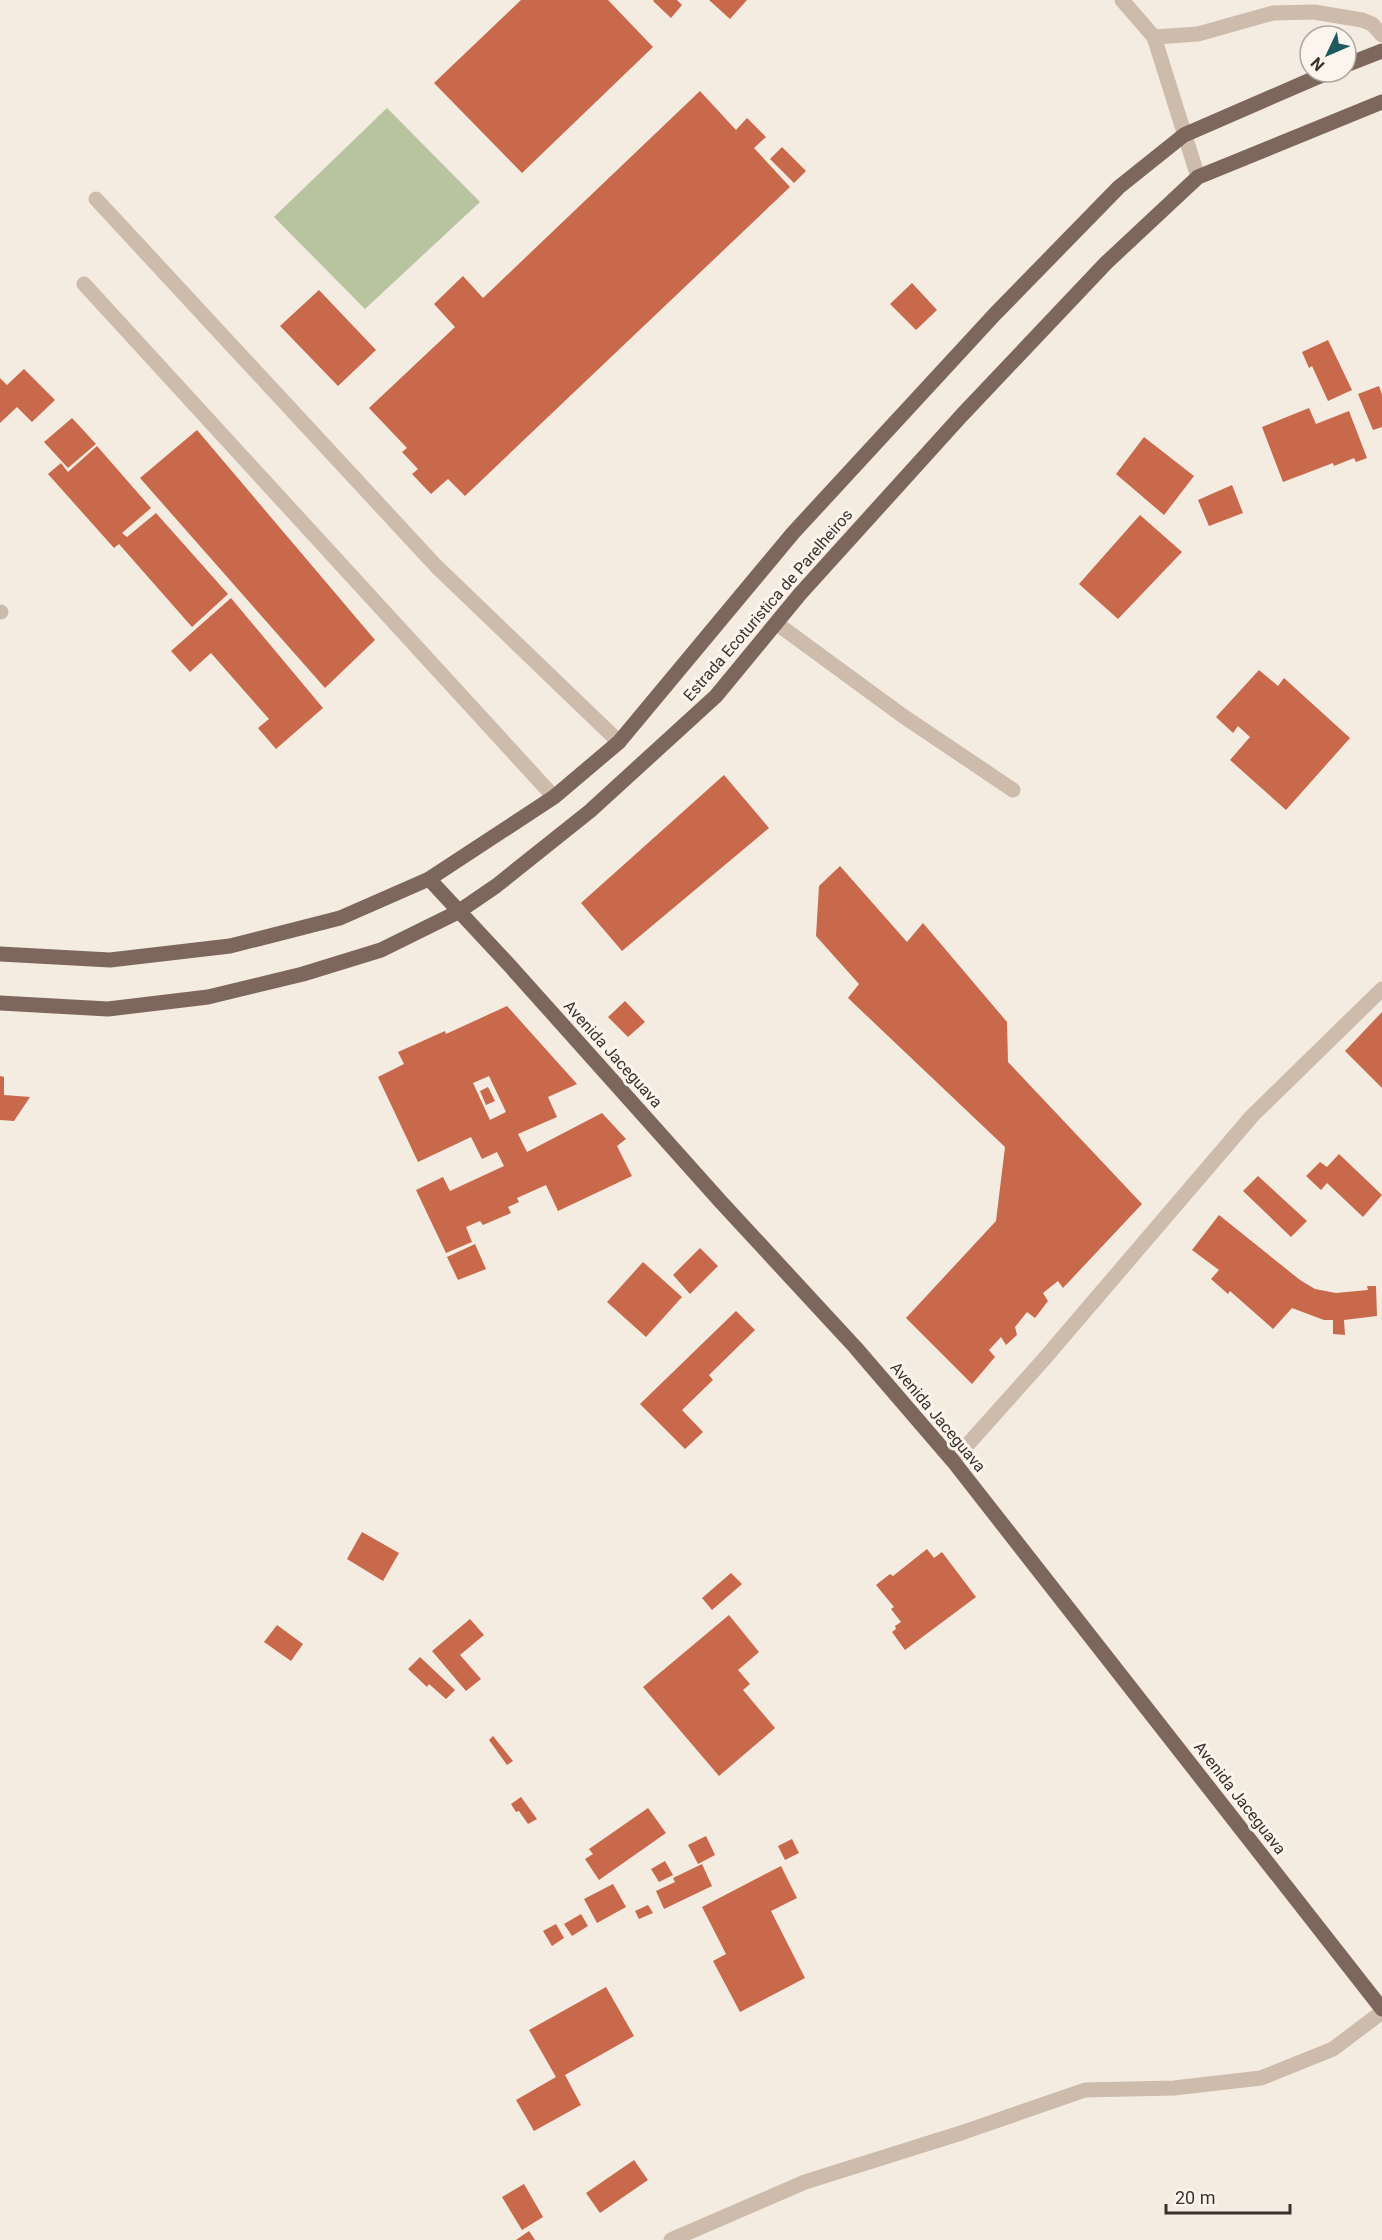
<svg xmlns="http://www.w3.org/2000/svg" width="1382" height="2240" viewBox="0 0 1382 2240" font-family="Roboto,sans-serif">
  <rect width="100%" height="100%" fill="#f4ebe1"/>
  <polygon fill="#b8c4a0" points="387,108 480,202 365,309 274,217"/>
  <g fill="#c8694b" fill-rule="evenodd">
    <polygon points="521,0 608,0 653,47 522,173 434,83"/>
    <polygon points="654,0 677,0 682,5 671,18 653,1"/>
    <polygon points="709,0 747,0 730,19"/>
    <polygon points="700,91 736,130 747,118 766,137 754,148 790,187 465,496 448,479 431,494 412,474 418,469 402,452 407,448 369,408 455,327 434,304 463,276 483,298"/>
    <polygon points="782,147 806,171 794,183 770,159"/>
    <polygon points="912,283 937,310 916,330 890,304"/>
    <polygon points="319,290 376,350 338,386 280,326"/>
    <polygon points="1328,340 1352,390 1328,401 1312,366 1309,368 1302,352"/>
    <polygon points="24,369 55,400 32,422 17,407 0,423 0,378 7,385"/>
    <polygon points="1379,386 1382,395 1382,427 1373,430 1358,394"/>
    <polygon points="1309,408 1316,424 1349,411 1367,458 1356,462 1354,458 1334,466 1333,463 1283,482 1262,427"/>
    <polygon points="72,418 96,444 68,468 44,442"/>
    <polygon points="197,430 375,640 325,688 140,478"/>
    <polygon points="1144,437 1194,476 1164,515 1116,474"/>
    <polygon points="97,446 151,508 122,533 127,537 156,513 228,594 192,627 119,544 114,548 48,474 61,463 68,472"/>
    <polygon points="1232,485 1243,513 1209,526 1198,500"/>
    <polygon points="1140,515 1182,552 1118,619 1079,584"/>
    <polygon points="231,598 323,708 276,749 258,728 269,719 211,653 190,672 171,651"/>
    <polygon points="1259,670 1278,686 1284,678 1350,738 1286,810 1230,760 1250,737 1238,726 1233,733 1216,717"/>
    <polygon points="724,775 769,828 622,951 581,903"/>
    <polygon points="840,866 907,942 923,923 1007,1022 1008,1062 1142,1204 1063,1288 1058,1281 1043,1293 1048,1301 1035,1318 1027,1312 1015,1327 1017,1335 1006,1345 1001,1337 989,1350 995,1357 972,1384 906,1318 996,1221 1005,1147 848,998 859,984 816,936 819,886"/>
    <polygon points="625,1001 645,1022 628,1037 608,1017"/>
    <path d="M507,1006L577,1084L548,1097L557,1117L518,1134L527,1152L602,1113L626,1139L617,1146L632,1176L558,1211L546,1185L517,1198L519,1202L508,1207L511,1213L483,1225L480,1221L466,1227L472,1242L446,1253L416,1190L443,1177L450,1191L504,1166L497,1152L482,1159L471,1137L418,1162L378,1077L404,1064L398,1052L445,1031L446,1034ZM489,1076L506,1112L490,1120L473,1083Z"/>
    <polygon points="1382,1012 1382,1088 1345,1051"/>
    <polygon points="0,1076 4,1077 4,1095 30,1097 14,1121 0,1120"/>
    <polygon points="488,1087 495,1101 486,1105 480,1091"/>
    <polygon points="1339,1154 1382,1195 1363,1217 1327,1183 1321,1190 1306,1176 1320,1162 1327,1167"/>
    <polygon points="1258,1176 1307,1221 1291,1237 1243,1191"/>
    <polygon points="1219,1215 1300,1280 1315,1289 1336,1293 1368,1290 1367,1286 1376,1286 1377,1316 1344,1320 1345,1335 1333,1334 1333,1320 1324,1320 1292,1308 1273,1329 1230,1291 1228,1294 1211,1279 1219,1270 1192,1250"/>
    <polygon points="475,1244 486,1269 458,1280 447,1257"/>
    <polygon points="700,1248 718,1266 690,1294 673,1275"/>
    <polygon points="643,1262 682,1297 646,1337 607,1302"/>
    <polygon points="736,1311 755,1330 709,1375 713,1380 682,1410 703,1432 685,1449 640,1404"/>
    <polygon points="362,1532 399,1553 383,1581 347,1559"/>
    <polygon points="927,1549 934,1558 942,1552 976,1597 905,1650 892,1632 896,1629 895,1626 901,1622 891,1609 894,1607 876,1585 890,1574 893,1576"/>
    <polygon points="731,1573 742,1584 712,1610 702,1598"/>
    <polygon points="729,1615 759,1652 738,1670 750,1684 743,1690 775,1728 719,1776 643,1687"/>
    <polygon points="470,1619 484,1635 460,1655 481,1679 466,1691 432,1651"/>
    <polygon points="277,1625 303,1644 291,1661 264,1642"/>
    <polygon points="420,1657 455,1690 446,1699 429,1684 427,1687 408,1669"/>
    <polygon points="493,1736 513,1761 507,1765 489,1740"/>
    <polygon points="521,1797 537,1819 528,1824 519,1811 516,1812 511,1804"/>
    <polygon points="648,1808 666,1833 599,1880 585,1859 593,1854 589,1849"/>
    <polygon points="706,1836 715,1855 698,1864 688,1845"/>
    <polygon points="792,1839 799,1853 785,1860 778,1846"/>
    <polygon points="665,1861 673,1875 659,1882 651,1869"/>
    <polygon points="702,1864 712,1886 664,1909 656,1891 675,1882 673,1878"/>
    <polygon points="781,1866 797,1898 771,1911 805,1978 740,2012 713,1961 726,1954 702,1907"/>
    <polygon points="613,1884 626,1907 597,1923 584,1899"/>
    <polygon points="648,1905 653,1913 639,1919 635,1911"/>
    <polygon points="581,1914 588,1926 572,1936 564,1924"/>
    <polygon points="556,1924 564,1938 552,1946 543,1931"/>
    <polygon points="606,1987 634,2036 565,2075 581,2105 534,2131 516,2100 556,2077 529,2030"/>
    <polygon points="634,2160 648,2180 600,2213 586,2193"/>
    <polygon points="524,2184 543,2217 522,2230 502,2197"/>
    <polygon points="529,2231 535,2240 516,2240"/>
  </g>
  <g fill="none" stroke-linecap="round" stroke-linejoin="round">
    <g stroke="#cdbbac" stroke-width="15">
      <polyline points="1122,0 1154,37 1198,177"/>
      <polyline points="1154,37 1198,34 1273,13 1314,12 1362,20 1372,24 1382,35"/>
      <polyline points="96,199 436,566 619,742"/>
      <polyline points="84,284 554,797"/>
      <polyline points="0,612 1,612"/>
      <polyline points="776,623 903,716 1013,790"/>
      <polyline points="953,1461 1045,1358 1252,1116 1382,989"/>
      <polyline points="671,2240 805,2182 961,2133 1085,2090 1174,2088 1261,2078 1333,2049 1382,2012"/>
    </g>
    <g stroke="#7d675c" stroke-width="15">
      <polyline points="1346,65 1382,51"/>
      <polyline points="429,879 511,967 721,1202 855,1347 953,1461 1382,2009"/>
      <polyline points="0,954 110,960 230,946 340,918 429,879 554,797 619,742 793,533 995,314 1119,187 1184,135 1329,72"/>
      <polyline points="0,1003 108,1009 208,997 303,974 381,950 458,912 496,886 590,811 716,696 800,594 962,415 1106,263 1198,177 1382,102"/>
    </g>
  </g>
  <g text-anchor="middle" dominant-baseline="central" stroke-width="6" stroke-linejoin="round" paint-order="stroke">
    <g font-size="16" fill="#3b302b" stroke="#fbf5ee">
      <text transform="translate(768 605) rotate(-49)">Estrada Ecoturistica de Parelheiros</text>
      <text transform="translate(613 1054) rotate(48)">Avenida Jaceguava</text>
      <text transform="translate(938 1417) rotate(50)">Avenida Jaceguava</text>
      <text transform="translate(1240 1798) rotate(52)">Avenida Jaceguava</text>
    </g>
  </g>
  <g transform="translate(1328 54) rotate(226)"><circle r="28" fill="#fbf5ee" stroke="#aea6a0" stroke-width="1.5"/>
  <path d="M0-4.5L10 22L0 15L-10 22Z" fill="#1f5a5e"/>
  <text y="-9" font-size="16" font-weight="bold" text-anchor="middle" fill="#3b302b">N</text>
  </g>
  <path d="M1166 2204v9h124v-9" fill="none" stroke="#3b302b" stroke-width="3"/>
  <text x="1175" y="2204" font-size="18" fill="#3b302b" stroke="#fbf5ee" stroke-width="4.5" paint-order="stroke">20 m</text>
</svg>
